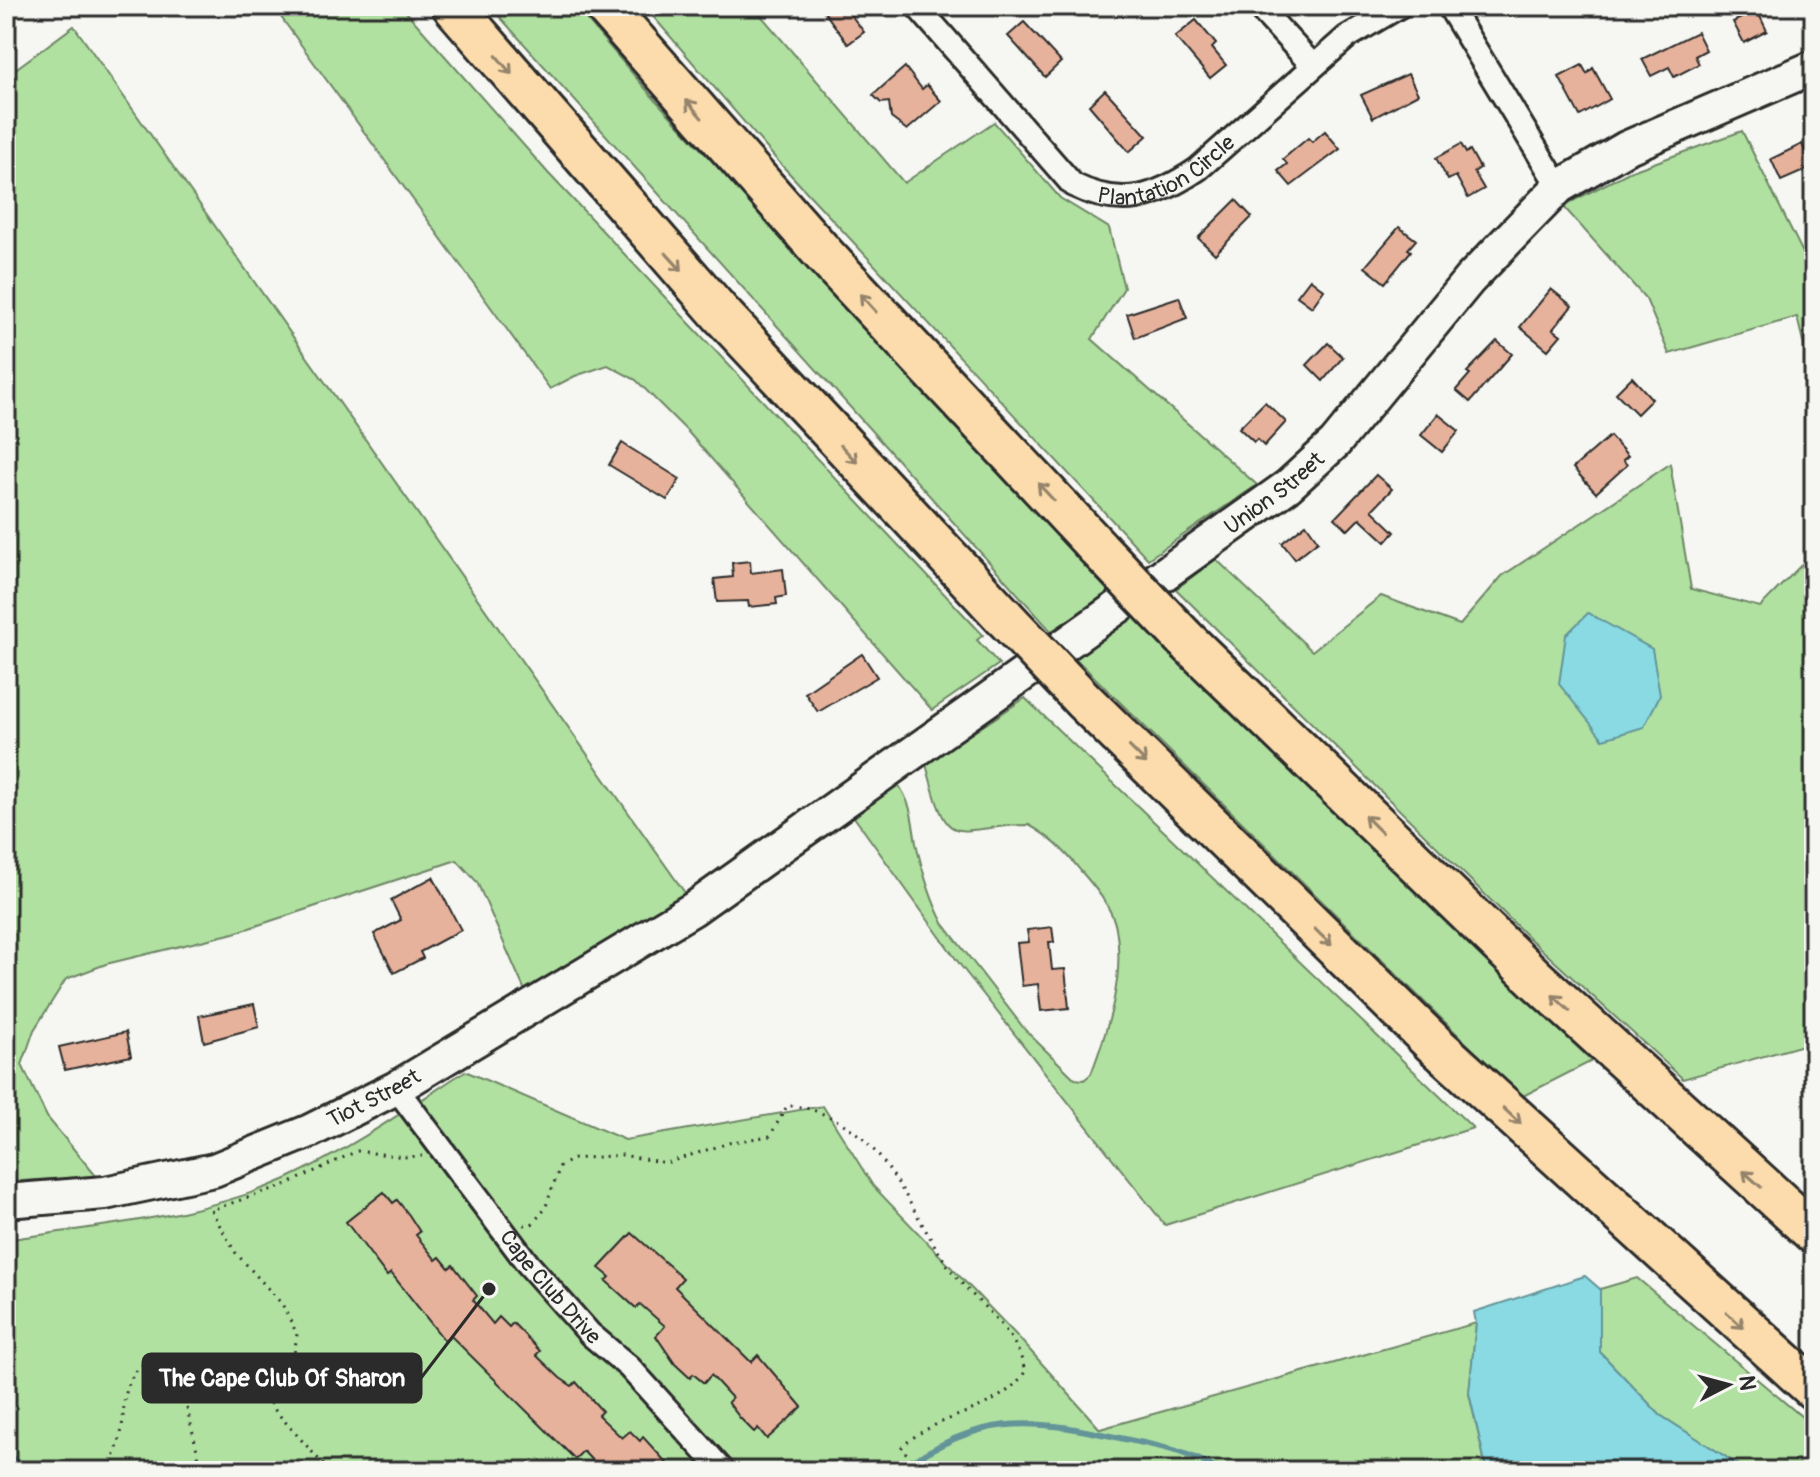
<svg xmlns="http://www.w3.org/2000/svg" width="1820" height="1477" viewBox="0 0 1820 1477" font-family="Pangolin,sans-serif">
  <rect width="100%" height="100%" fill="#f6f6f2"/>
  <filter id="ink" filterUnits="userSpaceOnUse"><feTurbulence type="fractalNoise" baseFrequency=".0125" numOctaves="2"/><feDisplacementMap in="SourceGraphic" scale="16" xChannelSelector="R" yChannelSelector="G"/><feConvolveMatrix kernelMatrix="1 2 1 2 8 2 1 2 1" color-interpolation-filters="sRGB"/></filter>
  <g filter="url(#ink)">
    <g fill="#b0e1a0" stroke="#6e8666" stroke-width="2">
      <polygon points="273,6 401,6 548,173 983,635 977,640 999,664 932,710 688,432 636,380 608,365 575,376 550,389"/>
      <polygon points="490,6 575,6 651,95 1111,594 1051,631"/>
      <polygon points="644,6 753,6 904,183 994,122 1060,198 1109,228 1124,288 1092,339 1257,485 1148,559 776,159"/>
      <polygon points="74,26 685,893 529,1000 477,882 457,860 234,933 106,964 66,979 34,1030 22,1065 47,1117 96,1176 6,1182 6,76"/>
      <polygon points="1742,131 1814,275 1814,386 1797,317 1669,354 1646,299 1563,206 1629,172"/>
      <polygon points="1670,464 1691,589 1760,607 1814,552 1814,1042 1683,1079 1529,938 1176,589 1216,559 1312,651 1381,596 1460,625 1502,576"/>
      <polygon points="1132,613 1170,651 1592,1061 1521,1097 1073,656"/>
      <path d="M1025,698L1473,1128L1165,1225L961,966L854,817L897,783C912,803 912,820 916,843C922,870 930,898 943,923L1026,1031L1075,1079L1084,1080L1091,1074C1108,1029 1125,977 1116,928C1112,907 1094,886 1080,870C1066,852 1049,836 1029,825C949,826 950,856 926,764Z"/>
      <path d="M465,1071L625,1140L823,1106L873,1186L1019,1338L1100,1429L1476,1323L1469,1394L1487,1471H6V1240C99,1225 200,1218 286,1179C349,1150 407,1109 465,1071Z"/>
      <polygon points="1637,1278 1814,1427 1814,1471 1748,1471 1660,1415 1600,1352 1600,1289"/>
    </g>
    <g fill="#89dae2" stroke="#639499" stroke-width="2">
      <polygon points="1588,613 1652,649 1660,695 1644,727 1603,739 1559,684 1566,635"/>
      <polygon points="1585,1276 1600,1289 1600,1352 1660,1415 1748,1471 1487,1471 1469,1393 1476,1323 1474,1312"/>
    </g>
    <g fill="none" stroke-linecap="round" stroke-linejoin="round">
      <g stroke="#639499" stroke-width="6">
        <polyline points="6,1451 23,1471"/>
        <path d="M898,1471C981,1414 1025,1417 1120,1438C1156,1446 1188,1450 1219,1471"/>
      </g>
    </g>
    <g fill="#e7b29b" stroke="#2b2b2b" stroke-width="2">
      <polygon points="820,6 864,6 851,15 864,32 848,44"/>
      <polygon points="1757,10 1767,31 1744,43 1733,22"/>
      <polygon points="1196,20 1216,44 1212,48 1226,65 1210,78 1175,37"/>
      <polygon points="1024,22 1061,62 1045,77 1008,36"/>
      <polygon points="1697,32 1706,50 1695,56 1699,64 1674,77 1669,67 1651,76 1642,59"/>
      <polygon points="1582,65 1587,74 1593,68 1610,99 1580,116 1559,77"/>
      <polygon points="905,67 922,89 927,85 941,101 907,130 891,118 889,102 881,103 873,95"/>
      <polygon points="1408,74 1418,94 1373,118 1361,95"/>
      <polygon points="1105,90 1147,136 1129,152 1089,105"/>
      <polygon points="1325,131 1340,149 1291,186 1278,171 1287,164 1283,159 1308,138 1312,142"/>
      <polygon points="1461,144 1466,153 1470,150 1480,168 1474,172 1484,189 1468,198 1456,176 1448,180 1436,158"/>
      <polygon points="1802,144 1813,167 1781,181 1771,159"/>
      <polygon points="1236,200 1252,217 1215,254 1198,238"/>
      <polygon points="1399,227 1416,240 1408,249 1411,251 1385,283 1365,267"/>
      <polygon points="1310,279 1324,290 1312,307 1297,296"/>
      <polygon points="1551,289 1572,306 1553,329 1561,335 1548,350 1520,327"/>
      <polygon points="1179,297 1187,318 1135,338 1127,314"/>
      <polygon points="1497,341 1512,354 1470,402 1456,390 1470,374 1467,372"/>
      <polygon points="1328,343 1343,357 1323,381 1307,365"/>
      <polygon points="1632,377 1652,399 1637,414 1616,393"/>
      <polygon points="1265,402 1286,422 1264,446 1257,439 1254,442 1239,428"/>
      <polygon points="1438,414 1459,431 1442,452 1421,435"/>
      <polygon points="1610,436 1628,456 1623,460 1627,465 1596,493 1573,468"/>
      <polygon points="622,443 680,479 667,500 609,465"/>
      <polygon points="1376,475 1392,489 1372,510 1395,532 1386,542 1360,518 1348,530 1335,518"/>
      <polygon points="1306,524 1318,541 1295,559 1282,543"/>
      <polygon points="750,561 751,573 783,569 786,596 776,598 777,604 749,607 748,601 717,602 714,579 733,577 732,563"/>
      <polygon points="862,654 877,677 818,712 805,693"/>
      <polygon points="433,877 461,930 420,952 423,958 394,973 374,934 401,920 391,900"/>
      <polygon points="1052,927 1054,942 1049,942 1052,970 1065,969 1069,1008 1041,1011 1038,984 1022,986 1017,943 1029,942 1027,930"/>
      <polygon points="254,1004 259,1027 204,1042 199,1016"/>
      <polygon points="126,1032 131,1056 65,1070 59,1047"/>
      <polygon points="384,1192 393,1203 397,1200 409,1215 420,1232 416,1235 436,1260 440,1257 449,1268 453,1265 477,1296 473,1300 493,1324 499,1317 509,1327 513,1323 540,1351 536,1355 560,1378 572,1386 576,1382 602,1411 598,1415 622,1438 630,1431 640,1441 643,1437 674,1471 602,1471 583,1451 575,1459 451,1336 445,1341 391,1273 387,1276 346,1222"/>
      <polygon points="632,1233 683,1278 675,1287 751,1362 758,1355 802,1407 767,1439 758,1428 754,1432 740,1418 728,1402 732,1398 711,1375 704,1383 693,1374 690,1378 675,1364 656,1336 665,1326 640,1304 636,1308 606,1281 610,1277 599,1268"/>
    </g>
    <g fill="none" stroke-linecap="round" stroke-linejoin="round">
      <defs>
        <g id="minor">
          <path id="s1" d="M917,6L1073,185C1122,209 1155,198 1198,169L1347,37L1400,6"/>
          <polyline points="1258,6 1313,66"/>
          <polyline points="1449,6 1559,187"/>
          <path id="s2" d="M396,1088L528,1264L590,1334L629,1367L723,1471"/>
        </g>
        <g id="secondary">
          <path id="s3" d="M6,1201L105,1193L214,1170L310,1131L396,1088L693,909L1288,486L1335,443L1469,280L1559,187L1626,148L1814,67"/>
        </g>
        <g id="motorway">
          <polyline points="453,6 721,314 1005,618"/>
          <polyline points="605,6 827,258 1099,549"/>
          <polyline points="1184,638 1537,980 1814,1233"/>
          <polyline points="1083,700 1434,1044 1814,1389"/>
        </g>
      </defs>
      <use href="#minor" stroke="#2b2b2b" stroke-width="28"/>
      <use href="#secondary" stroke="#2b2b2b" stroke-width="38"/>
      <use href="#motorway" stroke="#2b2b2b" stroke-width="46"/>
      <g stroke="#2b2b2b" stroke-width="3" stroke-dasharray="2 6" stroke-linecap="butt">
        <path d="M524,1225L532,1224L545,1209L560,1166L573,1159L622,1155L666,1163L732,1142L770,1136L787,1106C809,1105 838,1119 855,1132C897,1165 921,1231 954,1274C979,1306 1017,1329 1025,1372C996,1415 936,1412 901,1448L924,1471"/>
        <path d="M109,1471C114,1458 120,1442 122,1428C125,1398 123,1374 153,1358L164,1359L181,1383L202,1471"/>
        <polyline points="329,1471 273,1408 265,1393 294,1355 297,1334 282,1304 235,1252 211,1210 288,1184 357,1151 404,1157 422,1156"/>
      </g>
      <use href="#minor" stroke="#f6f6f2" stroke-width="22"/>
      <use href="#secondary" stroke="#f6f6f2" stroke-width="32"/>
      <use href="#motorway" stroke="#fcdcac" stroke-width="40"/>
      <defs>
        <g id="motorway-bridge">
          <polyline points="1099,549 1184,638"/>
          <polyline points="1005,618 1083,700"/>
        </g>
      </defs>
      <use href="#motorway-bridge" stroke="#2b2b2b" stroke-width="46" stroke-linecap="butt"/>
      <use href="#motorway-bridge" stroke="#fcdcac" stroke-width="40"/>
    </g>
    <defs><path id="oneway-shaft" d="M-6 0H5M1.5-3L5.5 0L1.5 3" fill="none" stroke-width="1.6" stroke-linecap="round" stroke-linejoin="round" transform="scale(2)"/></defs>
    <g stroke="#94846c">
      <use href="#oneway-shaft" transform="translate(504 65) rotate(50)"/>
      <use href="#oneway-shaft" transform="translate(694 109) rotate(-131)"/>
      <use href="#oneway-shaft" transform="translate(674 262) rotate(48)"/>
      <use href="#oneway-shaft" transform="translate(868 303) rotate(-132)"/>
      <use href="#oneway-shaft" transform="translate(849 454) rotate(47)"/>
      <use href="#oneway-shaft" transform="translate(1046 492) rotate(-133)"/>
      <use href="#oneway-shaft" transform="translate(1138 755) rotate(45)"/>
      <use href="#oneway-shaft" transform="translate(1373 824) rotate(-135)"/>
      <use href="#oneway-shaft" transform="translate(1323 937) rotate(44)"/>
      <use href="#oneway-shaft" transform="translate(1561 1003) rotate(-137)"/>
      <use href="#oneway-shaft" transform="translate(1512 1116) rotate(43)"/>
      <use href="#oneway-shaft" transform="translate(1752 1179) rotate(-138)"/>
      <use href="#oneway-shaft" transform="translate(1735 1320) rotate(42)"/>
    </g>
  </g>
  <g text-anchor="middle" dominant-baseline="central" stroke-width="6" stroke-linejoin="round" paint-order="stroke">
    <g font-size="22" fill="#2b2b2b" stroke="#f6f6f2">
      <text stroke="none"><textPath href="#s1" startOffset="340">Plantation Circle</textPath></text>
      <text stroke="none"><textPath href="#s3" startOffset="1472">Union Street</textPath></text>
      <text stroke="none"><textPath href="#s3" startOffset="386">Tiot Street</textPath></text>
      <text stroke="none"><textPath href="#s2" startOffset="252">Cape Club Drive</textPath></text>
    </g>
  </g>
  <path fill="none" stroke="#2b2b2b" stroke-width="3" d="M489 1289L421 1378"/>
  <circle fill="#2b2b2b" stroke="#f6f6f2" stroke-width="3" cx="489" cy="1289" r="8"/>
  <rect fill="#2b2b2b" stroke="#2b2b2b" stroke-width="3" x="143" y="1354" width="278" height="48" rx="8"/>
  <g font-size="24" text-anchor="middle" font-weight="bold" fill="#fff">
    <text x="282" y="1386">The Cape Club Of Sharon</text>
  </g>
  <rect width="1820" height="1477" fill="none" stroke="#f6f6f2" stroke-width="32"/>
  <rect x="16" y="16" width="1788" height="1445" fill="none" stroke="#2b2b2b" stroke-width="3" filter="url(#ink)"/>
  <g transform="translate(1728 1385) rotate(84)" stroke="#f6f6f2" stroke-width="6" paint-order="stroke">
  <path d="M0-6L14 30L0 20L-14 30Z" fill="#2b2b2b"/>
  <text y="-12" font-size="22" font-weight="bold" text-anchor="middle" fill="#2b2b2b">N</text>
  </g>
</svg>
